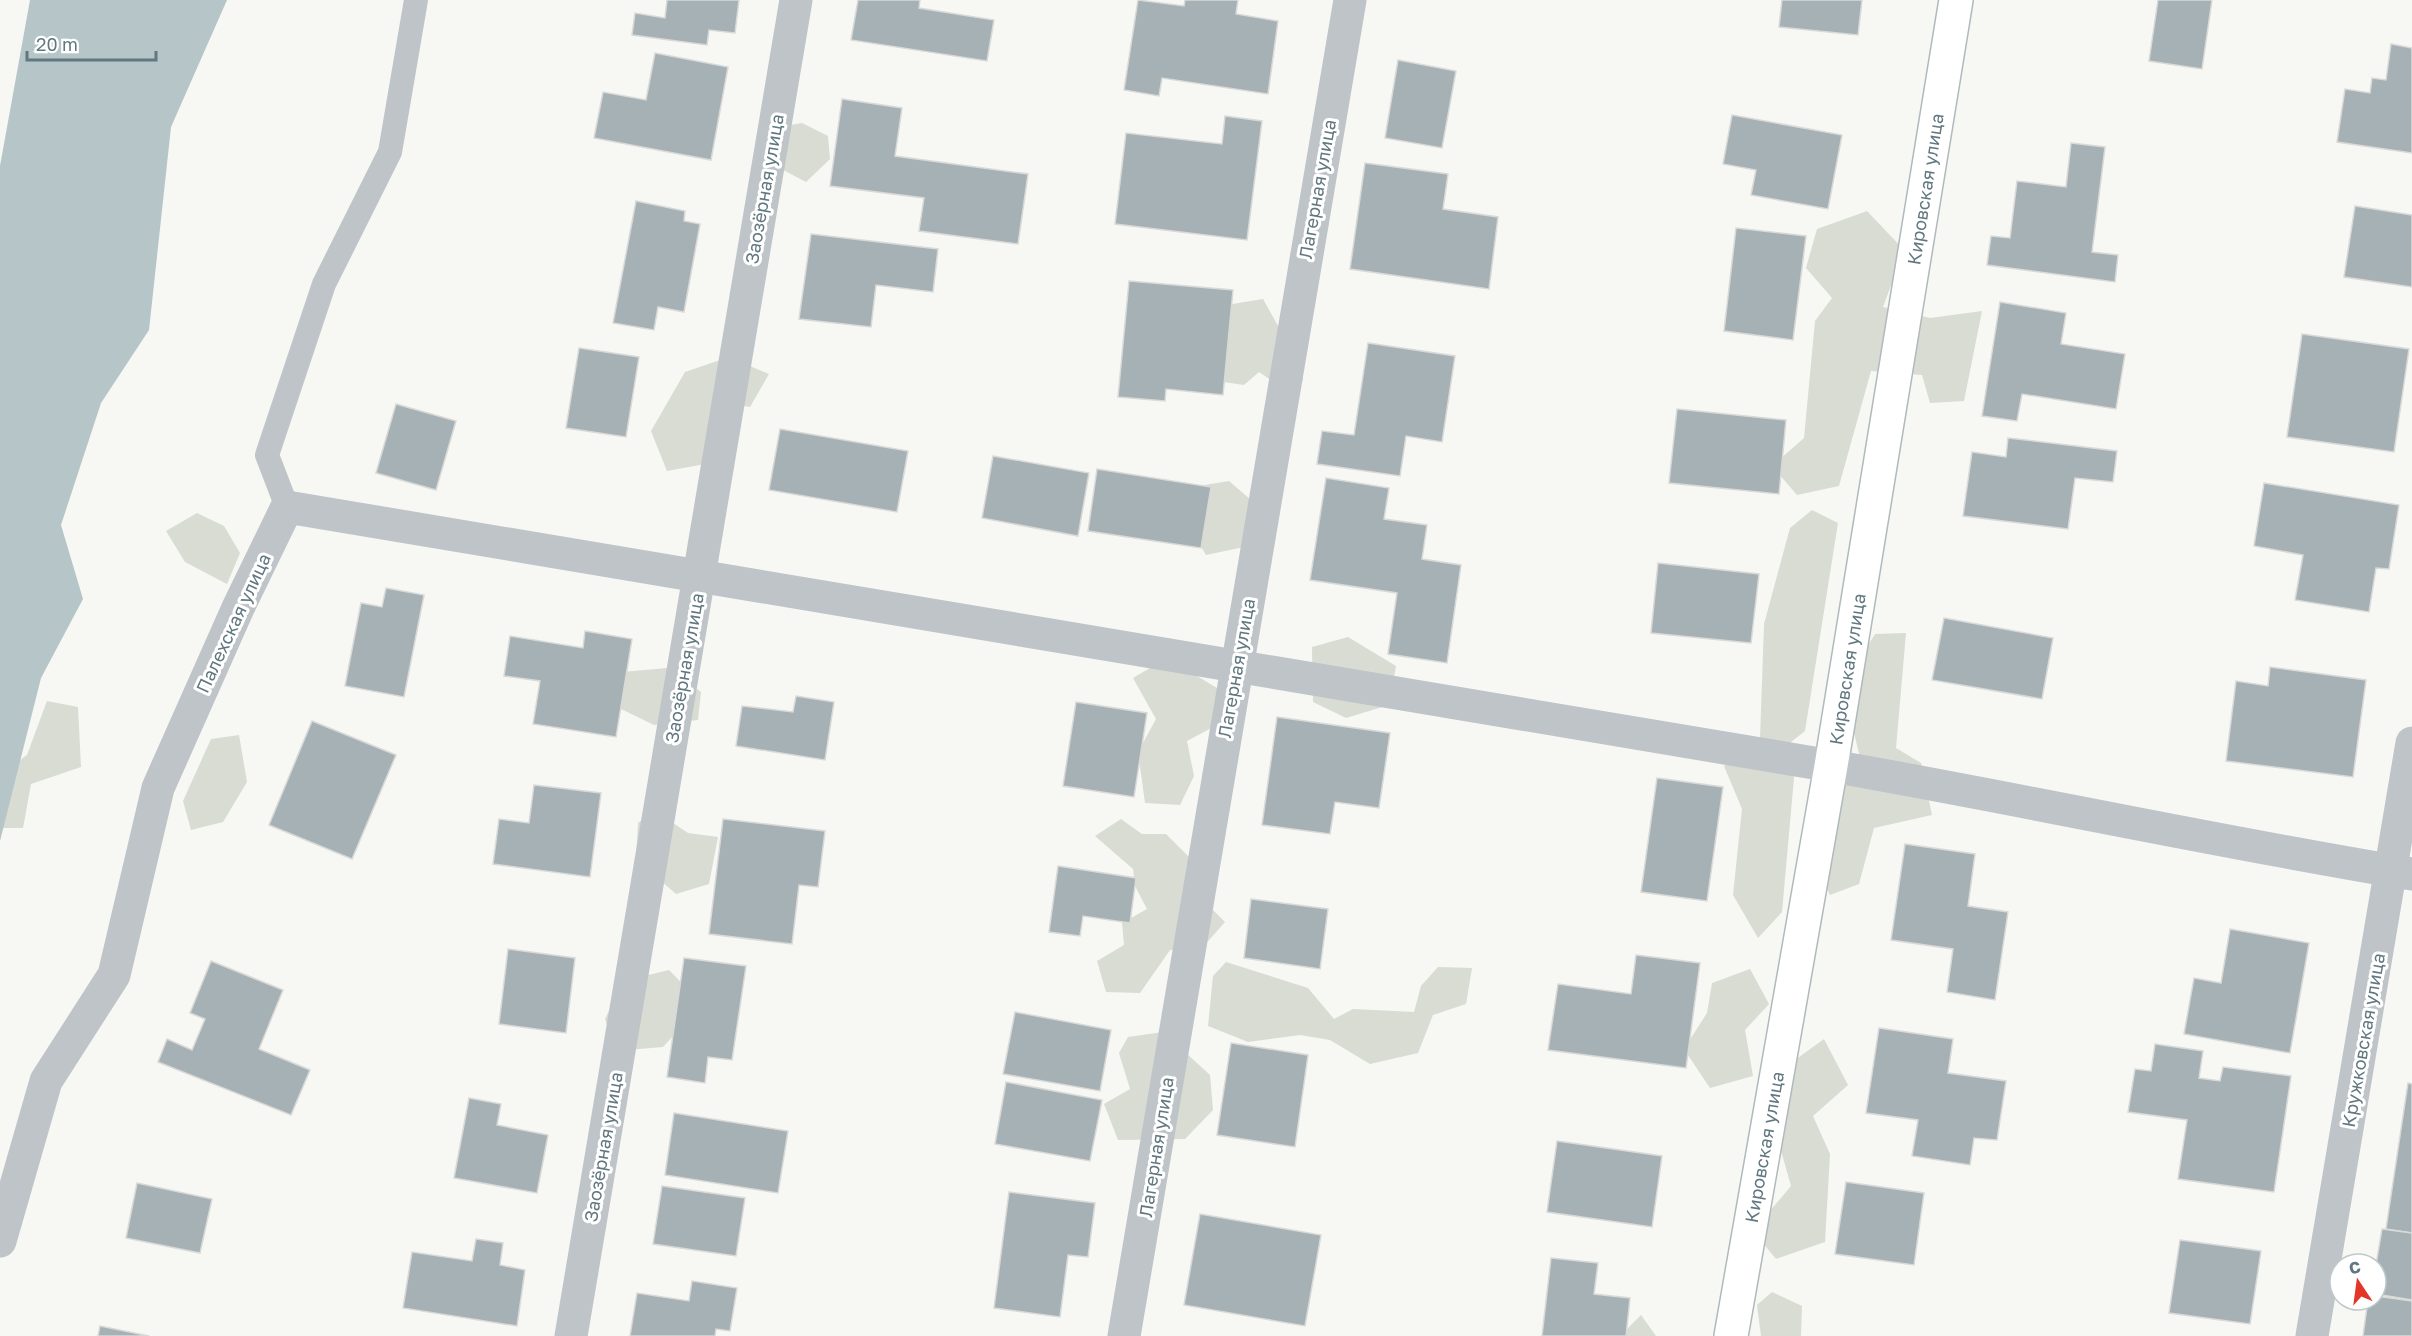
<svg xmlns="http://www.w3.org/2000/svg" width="2412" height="1336" viewBox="0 0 2412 1336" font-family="'Golos Text',sans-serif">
  <rect width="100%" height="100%" fill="#f7f7f4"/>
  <g fill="#d8dcd3">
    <polygon points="802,123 828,136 830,159 806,182 764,160 769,129"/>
    <polygon points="1867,211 1904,250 1883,307 1930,318 1982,311 1964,401 1930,403 1922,375 1871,371 1839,486 1797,495 1772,466 1804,438 1815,321 1832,298 1806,268 1817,229"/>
    <polygon points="1263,299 1282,333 1299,344 1303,380 1279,386 1259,372 1244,385 1216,381 1220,306"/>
    <polygon points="729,357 769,374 750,407 718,402 705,464 667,471 651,431 685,372"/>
    <polygon points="1229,481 1251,500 1244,547 1206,555 1188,524 1205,485"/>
    <polygon points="1812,510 1838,523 1805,731 1786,746 1794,778 1782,912 1758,938 1733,895 1742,809 1724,766 1760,738 1764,624 1790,528"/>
    <polygon points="197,513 224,526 240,553 227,584 185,562 166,531"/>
    <polygon points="1906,633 1896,748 1921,763 1932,815 1874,828 1859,884 1830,895 1815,863 1835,784 1860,758 1843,686 1875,634"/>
    <polygon points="1348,637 1396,666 1389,705 1346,718 1313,702 1312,647"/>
    <polygon points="1167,658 1222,691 1217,725 1187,741 1194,776 1180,805 1145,803 1138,752 1156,719 1133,678"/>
    <polygon points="667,668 701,692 698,720 654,725 621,709 622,672"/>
    <polygon points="47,701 78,707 81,767 31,784 23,828 0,828 0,775 27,755"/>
    <polygon points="239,735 247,782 223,822 191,830 183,801 211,739"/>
    <polygon points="654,810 688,833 718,837 709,884 676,894 636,859 638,823"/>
    <polygon points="1121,819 1142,834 1166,834 1190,858 1190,887 1225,922 1202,948 1170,950 1140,993 1106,992 1097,961 1124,945 1122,923 1147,909 1135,886 1133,869 1095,836"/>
    <polygon points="1226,962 1308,988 1334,1019 1353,1009 1414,1012 1421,986 1438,967 1472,968 1466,1004 1433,1015 1418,1053 1370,1064 1330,1040 1300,1035 1248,1042 1208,1026 1213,976"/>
    <polygon points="1750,969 1769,1004 1745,1030 1753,1076 1710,1088 1684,1049 1707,1013 1712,983"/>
    <polygon points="669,970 702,1004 663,1047 615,1051 605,1019 624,981"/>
    <polygon points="1163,1032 1210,1075 1213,1110 1185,1139 1118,1140 1104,1104 1130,1089 1119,1053 1128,1037"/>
    <polygon points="1824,1039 1848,1085 1813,1116 1830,1154 1825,1242 1776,1259 1753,1231 1791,1186 1774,1126 1790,1097 1788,1065"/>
    <polygon points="1772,1292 1802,1306 1801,1336 1761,1336 1757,1305"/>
    <polygon points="1641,1315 1656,1336 1620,1336"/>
  </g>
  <polygon fill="#b6c5c7" points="30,0 227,0 171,127 149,330 101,403 61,525 83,599 41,678 0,841 0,166"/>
  <g fill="#a5b1b4" stroke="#d9d9d7" stroke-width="1.5">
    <polygon points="667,0 739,0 735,33 709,30 707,45 632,35 635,13 665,18"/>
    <polygon points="858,0 920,0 919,8 994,20 987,61 851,40"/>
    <polygon points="1138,0 1184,6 1185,0 1238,0 1236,14 1278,21 1268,94 1162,78 1159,96 1124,90"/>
    <polygon points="1782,0 1862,0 1858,35 1779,27"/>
    <polygon points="2158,0 2212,0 2202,69 2149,61"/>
    <polygon points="2391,44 2412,48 2412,153 2337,142 2345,89 2370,93 2372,78 2386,80"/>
    <polygon points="655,53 728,67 711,160 594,138 603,92 646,100"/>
    <polygon points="1398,60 1456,71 1442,148 1385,138"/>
    <polygon points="842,99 902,108 895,156 1028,174 1018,244 919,231 924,198 830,186"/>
    <polygon points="1732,115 1842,135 1828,209 1751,195 1756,170 1723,164"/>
    <polygon points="1225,116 1262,121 1247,240 1115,224 1126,133 1222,144"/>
    <polygon points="2071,143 2105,147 2092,252 2118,255 2115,282 1987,265 1991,236 2010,238 2017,181 2066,187"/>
    <polygon points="1365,163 1448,174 1443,209 1498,217 1489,289 1350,269"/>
    <polygon points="636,201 685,211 684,221 700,224 684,312 658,307 654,330 613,323"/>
    <polygon points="2355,206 2412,215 2412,287 2344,277"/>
    <polygon points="1736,228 1806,236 1793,340 1724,331"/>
    <polygon points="811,234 938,249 933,292 876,285 871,327 799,319"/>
    <polygon points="1129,281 1233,290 1223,395 1166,389 1165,401 1118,397"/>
    <polygon points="2000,302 2066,313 2061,344 2125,354 2116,409 2022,394 2017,421 1982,416"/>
    <polygon points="2302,334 2409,349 2394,452 2287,437"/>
    <polygon points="1368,343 1455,356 1442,442 1406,436 1400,476 1317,464 1322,431 1354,435"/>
    <polygon points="579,348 639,357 626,437 566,428"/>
    <polygon points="396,404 456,421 436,490 376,473"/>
    <polygon points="1677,409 1786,420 1779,494 1669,483"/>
    <polygon points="780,429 908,451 897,512 769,490"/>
    <polygon points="2008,438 2117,451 2113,482 2075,478 2068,529 1963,516 1972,452 2006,457"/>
    <polygon points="993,456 1089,473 1078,536 982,518"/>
    <polygon points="1097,469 1211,487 1201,548 1088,531"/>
    <polygon points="1326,478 1389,488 1384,519 1427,525 1422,559 1461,565 1447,663 1388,654 1397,593 1310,580"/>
    <polygon points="2264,483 2399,505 2389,569 2376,568 2369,612 2295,600 2303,555 2254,546"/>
    <polygon points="1658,563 1759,574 1751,643 1651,633"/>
    <polygon points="386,588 424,595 404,697 345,686 361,603 382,607"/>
    <polygon points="1944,618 2053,638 2042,699 1932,680"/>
    <polygon points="585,631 632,639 616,737 533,724 540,681 504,676 510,636 583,648"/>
    <polygon points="2270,667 2366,680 2353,777 2226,761 2236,681 2268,686"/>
    <polygon points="796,696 834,702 825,760 736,746 742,706 793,712"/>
    <polygon points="1076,702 1147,713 1134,797 1063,786"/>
    <polygon points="1277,717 1390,733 1379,808 1335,802 1330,834 1262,825"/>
    <polygon points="312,721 396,755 352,859 269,825"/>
    <polygon points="1657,778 1723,787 1707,901 1641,892"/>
    <polygon points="534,785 601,793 590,877 493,864 499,819 529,823"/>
    <polygon points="723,819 825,831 818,887 799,885 792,944 709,934"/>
    <polygon points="1905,844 1975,854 1968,906 2008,912 1995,1000 1947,992 1953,949 1891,940"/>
    <polygon points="1058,866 1136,878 1130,923 1083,916 1080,936 1049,932"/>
    <polygon points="1251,899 1328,909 1320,969 1244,958"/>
    <polygon points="2230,929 2309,943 2290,1053 2184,1034 2194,978 2221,983"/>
    <polygon points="508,949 575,958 566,1033 499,1024"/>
    <polygon points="1636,955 1700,963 1686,1068 1548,1050 1558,984 1631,994"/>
    <polygon points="684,958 746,966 732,1060 708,1057 705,1083 667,1077"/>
    <polygon points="211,961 283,990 259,1049 310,1070 291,1115 158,1062 167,1039 192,1050 205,1019 190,1013"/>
    <polygon points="1015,1012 1111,1030 1100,1091 1003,1074"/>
    <polygon points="1879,1028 1953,1039 1948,1073 2006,1081 1997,1140 1974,1138 1970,1165 1912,1156 1918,1120 1866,1113"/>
    <polygon points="1231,1043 1308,1055 1295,1147 1217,1135"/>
    <polygon points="2155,1044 2203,1051 2199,1078 2220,1081 2223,1067 2291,1076 2274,1192 2178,1179 2187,1120 2128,1112 2135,1069 2151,1071"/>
    <polygon points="1006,1082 1102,1100 1090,1161 995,1144"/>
    <polygon points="2408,1083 2412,1084 2412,1233 2386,1229"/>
    <polygon points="469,1098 501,1104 497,1125 548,1135 537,1193 454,1178"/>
    <polygon points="674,1113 788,1131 778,1193 665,1175"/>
    <polygon points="1557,1141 1662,1156 1652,1227 1547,1212"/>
    <polygon points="1846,1182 1924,1193 1914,1265 1835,1254"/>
    <polygon points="137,1183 212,1199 200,1253 126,1238"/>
    <polygon points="662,1186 745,1198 736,1256 653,1244"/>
    <polygon points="1009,1192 1095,1203 1088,1257 1068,1255 1060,1317 994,1308"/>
    <polygon points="1200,1214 1321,1235 1305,1326 1184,1305"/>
    <polygon points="2382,1229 2412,1233 2412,1300 2376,1294 2376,1265"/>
    <polygon points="476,1239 503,1243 500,1265 525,1270 517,1326 403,1308 412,1252 472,1261"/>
    <polygon points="2180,1240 2261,1251 2250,1324 2169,1313"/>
    <polygon points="1551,1258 1598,1263 1594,1294 1630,1298 1626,1336 1542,1336"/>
    <polygon points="692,1281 737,1288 730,1331 716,1329 715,1336 630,1336 637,1293 689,1301"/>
    <polygon points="2376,1296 2412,1301 2412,1336 2363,1336 2368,1300 2376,1300"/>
    <polygon points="100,1326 149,1336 98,1336"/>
  </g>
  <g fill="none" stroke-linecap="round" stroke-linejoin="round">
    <defs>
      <polyline id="secondary" points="1731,1336 1831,766 1956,0"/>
    </defs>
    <use href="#secondary" stroke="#b0b9bc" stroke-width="36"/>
    <polyline stroke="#bec4c7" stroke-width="24" points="287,507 267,455 324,284 390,152 416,0"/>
    <g stroke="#bec4c7" stroke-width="33">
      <path d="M0,1241L46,1081L114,975L158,788L238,608L287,507C800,595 1314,675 1826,765C2022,799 2216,842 2412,874"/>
      <polyline points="571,1336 796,0"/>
      <polyline points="1124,1336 1350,0"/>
      <polyline points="2312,1336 2412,743"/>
    </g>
    <use href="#secondary" stroke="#fff" stroke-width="33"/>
  </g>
  <g text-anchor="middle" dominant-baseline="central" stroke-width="6" stroke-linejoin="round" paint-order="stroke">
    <g font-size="18" fill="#627880" stroke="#fff">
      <text transform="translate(764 189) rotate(-80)">Заозёрная улица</text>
      <text transform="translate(1317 189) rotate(-80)">Лагерная улица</text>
      <text transform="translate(1925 189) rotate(-81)">Кировская улица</text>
      <text transform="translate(233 623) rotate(-65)">Палехская улица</text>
      <text transform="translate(684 668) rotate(-80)">Заозёрная улица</text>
      <text transform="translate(1236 668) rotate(-80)">Лагерная улица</text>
      <text transform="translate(1847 669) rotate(-81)">Кировская улица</text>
      <text transform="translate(2363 1040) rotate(-80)">Кружковская улица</text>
      <text transform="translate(603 1147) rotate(-80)">Заозёрная улица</text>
      <text transform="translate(1156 1147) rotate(-81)">Лагерная улица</text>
      <text transform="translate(1764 1147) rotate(-80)">Кировская улица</text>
    </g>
  </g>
  <g transform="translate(2358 1282) rotate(347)"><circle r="28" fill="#ffffff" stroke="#c0c9cc" stroke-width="1.5"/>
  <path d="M0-4.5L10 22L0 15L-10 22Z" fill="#e33528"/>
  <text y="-9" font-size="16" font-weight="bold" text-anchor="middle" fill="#627880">С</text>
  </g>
  <path d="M27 51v9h129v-9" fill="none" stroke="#627880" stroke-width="3"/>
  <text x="36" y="51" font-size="18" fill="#627880" stroke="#ffffff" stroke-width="4.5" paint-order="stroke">20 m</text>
</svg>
